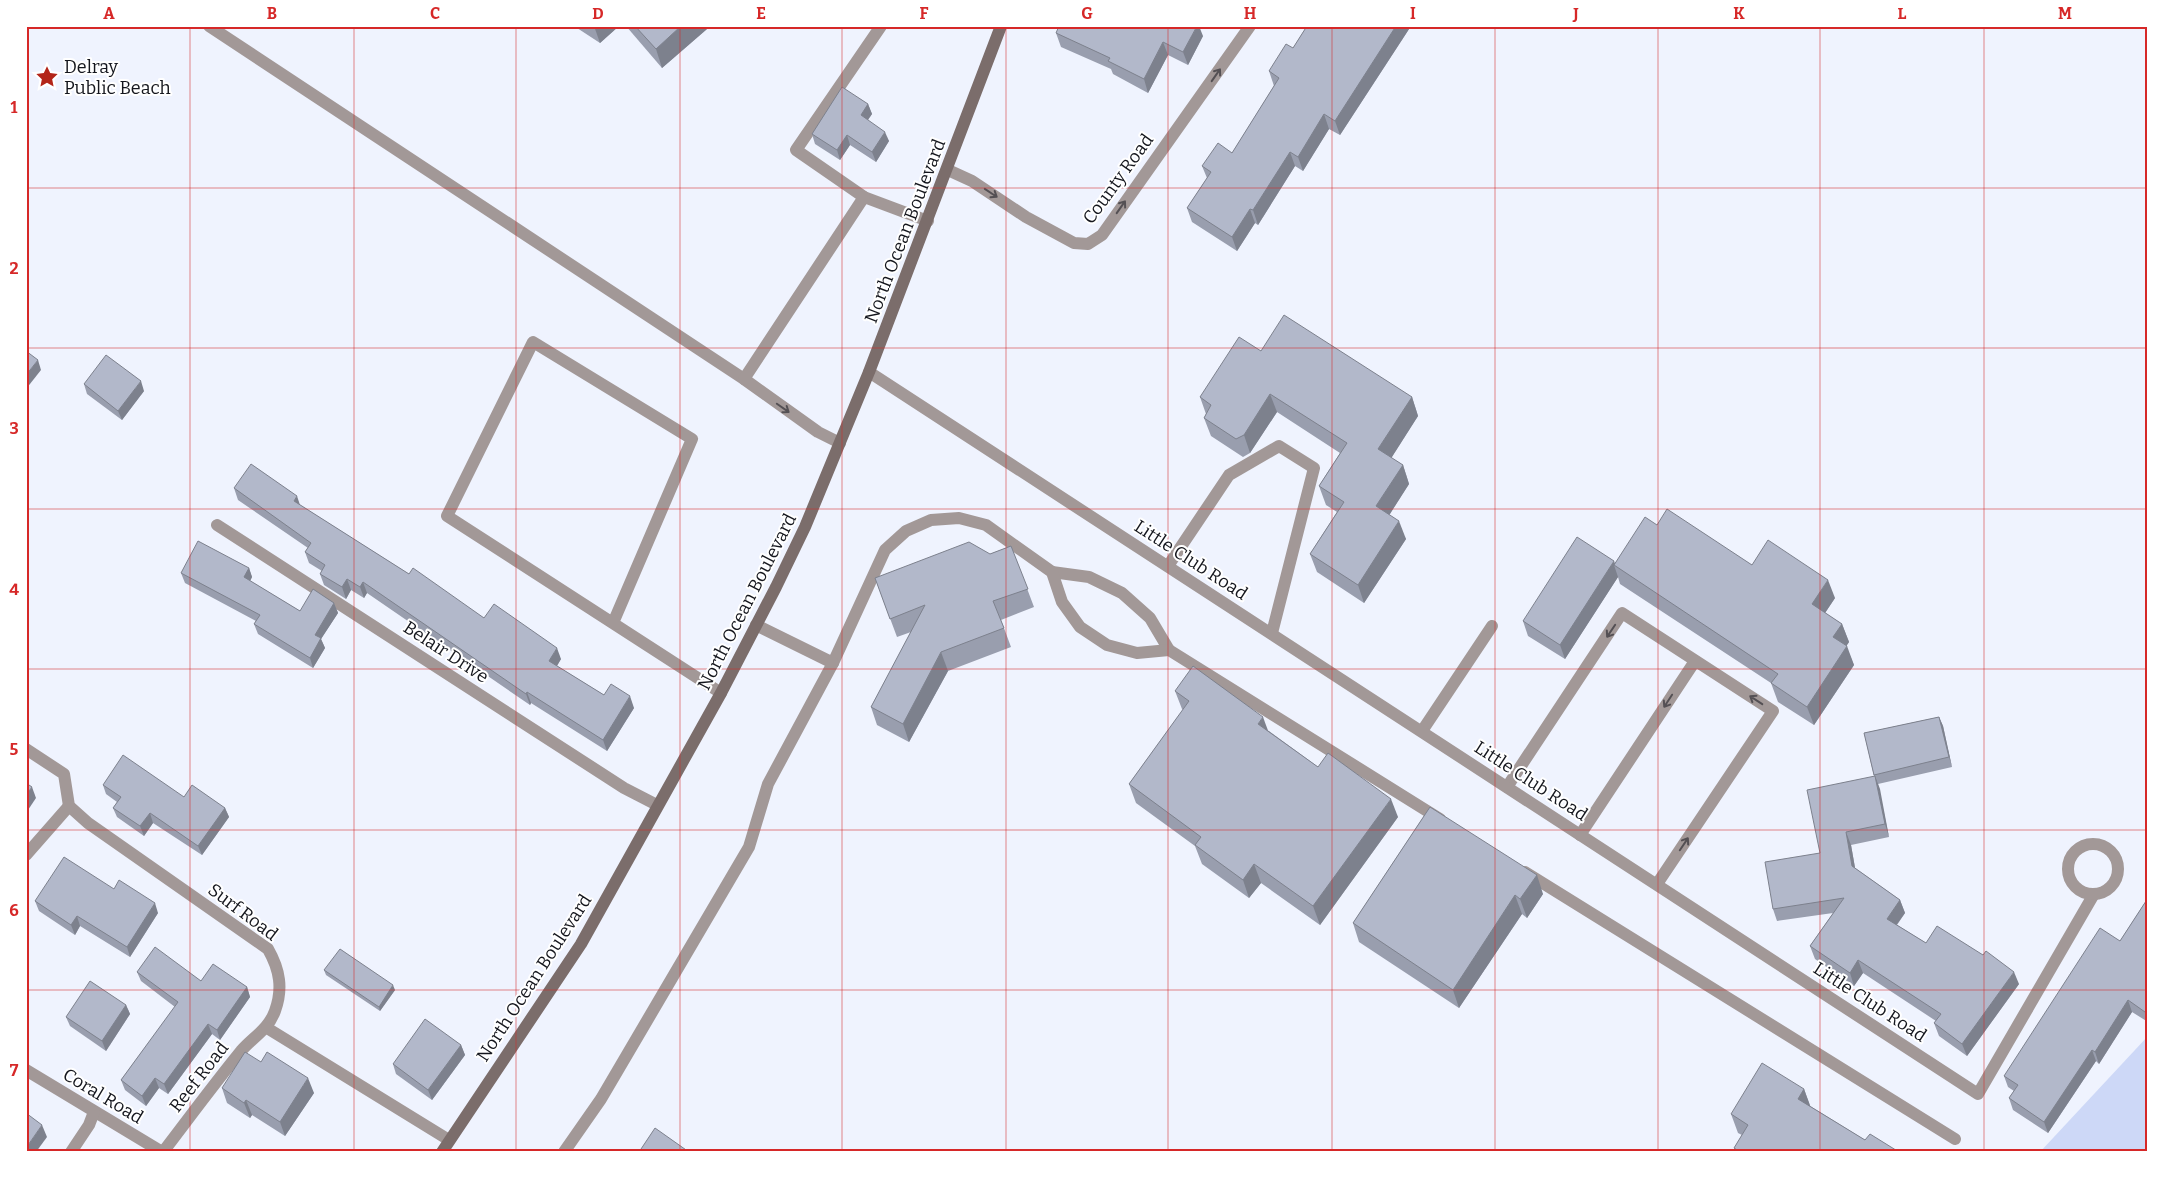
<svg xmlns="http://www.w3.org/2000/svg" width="2174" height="1178" viewBox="0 0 2174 1178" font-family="Bitter,serif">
  <rect width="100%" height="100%" fill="#eff3fe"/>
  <polygon fill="#cdd8f7" points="2148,1036 2148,1152 2040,1152"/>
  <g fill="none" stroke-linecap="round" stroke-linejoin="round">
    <g stroke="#a29897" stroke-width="12">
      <polyline points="209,26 744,379 818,432 840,443"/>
      <polyline points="881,26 796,150 864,197 928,221"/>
      <polyline points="744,379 864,197"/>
      <polyline points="1168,566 1229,475 1279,446 1314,468 1272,633"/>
      <polyline points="1052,572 1089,577 1122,593 1150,618 1169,650"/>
      <polyline points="613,623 692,439 533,342 447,516 721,693"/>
      <polyline points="756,625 833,663 885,550 906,531 931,520 959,518 986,525 1052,572 1062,602 1080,627 1107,645 1137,653 1169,650 1440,819"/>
      <polyline points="1422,731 1492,626"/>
      <polyline points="1507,787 1622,613 1773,711 1657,884"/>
      <polyline points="1580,835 1695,661"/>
      <polyline points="1525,872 1955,1139"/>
      <polyline points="564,1152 601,1099 749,847 768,784 833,663"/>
    </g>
    <g stroke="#a29897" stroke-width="12">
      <polyline points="948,170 972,181 1026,217 1074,243 1088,244 1102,235 1250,26"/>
      <polyline points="869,372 1978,1094 2094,894"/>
      <polyline points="217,525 624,788 657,805"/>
      <path d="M26,749L64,774L69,806L88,823L268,949C280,970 283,989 275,1011C268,1030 253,1037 241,1051C214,1084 189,1118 163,1152"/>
      <circle cx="2093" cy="869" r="25"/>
      <polyline points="26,855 69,806"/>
      <polyline points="267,1028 449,1140"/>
      <polyline points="26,1070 162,1152"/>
      <polyline points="71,1152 89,1125 94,1112"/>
    </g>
    <polyline stroke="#7b6d6b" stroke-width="12" points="442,1152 581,944 721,693 776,587 805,527 869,372 1001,26"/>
  </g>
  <g fill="#999eae">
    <polygon points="574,26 619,26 600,43"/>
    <polygon points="626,26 706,26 707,29 662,68"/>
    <polygon points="1307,26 1411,26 1340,135 1329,129 1303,171 1295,166 1258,225 1255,223 1237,251 1192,222 1187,208 1207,178 1202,166 1232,153 1274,86 1269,71 1293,48"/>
    <polygon points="1056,33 1203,36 1188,65 1168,55 1148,93 1113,74 1111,69 1061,47"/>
    <polygon points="868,104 872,114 868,120 889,141 876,162 850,145 840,160 815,144 812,134"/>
    <polygon points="1261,351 1412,397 1418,416 1391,458 1403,465 1409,484 1389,515 1406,539 1364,603 1317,572 1310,554 1337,512 1326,505 1319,486 1340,453 1277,412 1250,453 1243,457 1211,436 1204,418 1206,414 1200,397"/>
    <polygon points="84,384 144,391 122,420 87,394"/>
    <polygon points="234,488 300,505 409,574 484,618 561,659 557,666 604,695 634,708 607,751 531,703 530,705 367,593 364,598 351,590 346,599 324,585 320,574 322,571 309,563 305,552 308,548 238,500"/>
    <polygon points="1657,525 1752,565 1835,598 1825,613 1842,624 1849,642 1846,646 1854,665 1814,725 1778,702 1771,683 1620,584 1618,577 1565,659 1528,636 1523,621 1615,563"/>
    <polygon points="1011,546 1034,607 1001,620 1011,647 948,671 909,742 877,725 871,707 911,632 897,637 875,578 990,554"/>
    <polygon points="249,568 252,577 250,581 300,611 334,603 338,613 321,639 325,648 313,668 258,634 254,624 256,621 185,583 181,573"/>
    <polygon points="1175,691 1269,731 1318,767 1398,817 1320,925 1261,883 1249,898 1202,864 1195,846 1136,803 1129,784 1183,710 1182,709"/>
    <polygon points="1939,717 1943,726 1952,767 1878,784 1889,837 1851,845 1855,868 1900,900 1905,913 1897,925 1926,943 2019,984 1967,1056 1939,1036 1934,1023 1936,1021 1863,973 1854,986 1815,959 1810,946 1833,913 1777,921 1773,909 1820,853 1874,776 1864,733"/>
    <polygon points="103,785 184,797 225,808 229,817 202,855 153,823 144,836 117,817 113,808 117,802 106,794"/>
    <polygon points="1430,807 1543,894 1527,918 1522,914 1459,1008 1359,942 1353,923"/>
    <polygon points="114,889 158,913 130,957 80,926 75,935 39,911 35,901"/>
    <polygon points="2148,898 2148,1022 2132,1012 2099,1064 2096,1061 2048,1133 2013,1110 2009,1098 2014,1091 2008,1087 2004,1076 2120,941"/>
    <polygon points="324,970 395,990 380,1011 326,975"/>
    <polygon points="137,972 247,987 250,997 220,1040 212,1034 168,1094 159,1088 146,1106 125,1090 121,1080 175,1007 141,981"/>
    <polygon points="126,1005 130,1014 106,1051 70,1026 66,1017"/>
    <polygon points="461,1045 465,1055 432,1100 396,1074 393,1064"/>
    <polygon points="261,1062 314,1093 285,1136 252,1115 250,1118 227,1103 222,1088"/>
    <polygon points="1804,1089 1810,1106 1865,1140 1899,1152 1735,1152 1734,1148 1742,1135 1738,1133 1731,1114"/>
  </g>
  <g fill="#7d818d">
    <polygon points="594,26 619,26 600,43"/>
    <polygon points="681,26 706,26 707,29 662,68 656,49"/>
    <polygon points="1197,26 1199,26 1203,36 1188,65 1183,52"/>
    <polygon points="1396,26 1411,26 1340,135 1335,121"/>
    <polygon points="1163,42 1168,55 1148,93 1144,79"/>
    <polygon points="868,104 872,114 864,125 861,115"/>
    <polygon points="1324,114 1329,129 1303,171 1298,157"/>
    <polygon points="885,132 889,141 876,162 872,152"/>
    <polygon points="847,135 850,145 840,160 837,150"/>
    <polygon points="1290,152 1295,166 1258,225 1253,210"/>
    <polygon points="1250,209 1255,223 1237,251 1232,237"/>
    <polygon points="38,360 41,370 26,389 26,375"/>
    <polygon points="141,381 144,391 122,420 118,411"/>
    <polygon points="1270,394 1277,412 1250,453 1244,435"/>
    <polygon points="1412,397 1418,416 1385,468 1378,449"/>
    <polygon points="1403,465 1409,484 1383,525 1376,506"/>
    <polygon points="297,496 301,508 294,501"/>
    <polygon points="1399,521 1406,539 1364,603 1358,585"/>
    <polygon points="1614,561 1616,566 1614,565 1618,577 1565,659 1560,645"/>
    <polygon points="249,568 252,577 247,587 244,577"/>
    <polygon points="347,579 351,590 346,599 342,587"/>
    <polygon points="1828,580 1835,598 1819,622 1812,604"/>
    <polygon points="363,582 367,593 364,598 360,587"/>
    <polygon points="334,603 338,613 321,639 325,648 313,668 310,658 315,635"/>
    <polygon points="1842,624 1849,642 1840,656 1833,637"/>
    <polygon points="1847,646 1854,665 1814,725 1807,707"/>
    <polygon points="557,648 561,659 553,672 549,661"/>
    <polygon points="941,652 948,671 909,742 903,724"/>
    <polygon points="527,692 531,703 530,705 526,694"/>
    <polygon points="630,696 634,708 607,751 603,740"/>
    <polygon points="1263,717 1270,736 1258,724"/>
    <polygon points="1939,717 1943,726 1952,767 1949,757"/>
    <polygon points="1875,776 1880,789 1889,837 1885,824"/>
    <polygon points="32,787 36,798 26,813 26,795"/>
    <polygon points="1391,799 1398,817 1320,925 1313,906"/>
    <polygon points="225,808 229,817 202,855 198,846"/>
    <polygon points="150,813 153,823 144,836 140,826"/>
    <polygon points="1846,832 1851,845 1857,879 1852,866"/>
    <polygon points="1254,864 1261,883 1249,898 1243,880"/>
    <polygon points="1537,875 1543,894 1527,918 1520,899"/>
    <polygon points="1515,895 1522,914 1459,1008 1453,990"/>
    <polygon points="1900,900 1905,913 1892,931 1887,919"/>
    <polygon points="155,903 158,913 130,957 127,947"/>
    <polygon points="77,916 80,926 75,935 71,925"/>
    <polygon points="1858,960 1863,973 1854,986 1850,973"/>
    <polygon points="2014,972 2019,984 1967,1056 1962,1044"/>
    <polygon points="393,985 395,990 380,1011 379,1007"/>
    <polygon points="247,987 250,997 220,1040 217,1030"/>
    <polygon points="2128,1000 2132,1012 2099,1064 2095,1052"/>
    <polygon points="126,1005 130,1014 106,1051 102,1041"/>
    <polygon points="2148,1007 2148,1020 2145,1012"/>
    <polygon points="208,1024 212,1034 168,1094 164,1084"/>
    <polygon points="461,1045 465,1055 432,1100 428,1090"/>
    <polygon points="2092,1050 2096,1061 2048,1133 2044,1122"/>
    <polygon points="155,1078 159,1088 146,1106 142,1096"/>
    <polygon points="308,1078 314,1093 285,1136 280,1122"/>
    <polygon points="1804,1089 1811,1108 1798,1099"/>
    <polygon points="246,1100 252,1115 250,1118 244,1103"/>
    <polygon points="42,1125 47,1137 36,1152 26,1152 26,1148"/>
  </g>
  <g fill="#b2b8ca" stroke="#7d818d">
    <polygon points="635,26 681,26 656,49"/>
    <polygon points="1059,26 1197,26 1183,52 1163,42 1144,79 1108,61 1110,58 1056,33"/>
    <polygon points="1307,26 1396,26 1335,121 1324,114 1298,157 1290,152 1253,210 1250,209 1232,237 1187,208 1211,172 1202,166 1218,143 1232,153 1279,78 1269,71 1286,44 1293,48"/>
    <polygon points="842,87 868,104 861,115 885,132 872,152 847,135 837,150 812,134"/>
    <polygon points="1284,315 1412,397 1378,449 1403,465 1376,506 1399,521 1358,585 1310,554 1344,502 1319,486 1347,443 1270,394 1244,435 1236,439 1204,418 1211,405 1200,397 1239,337 1261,351"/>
    <polygon points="26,351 38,360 26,375"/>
    <polygon points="106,355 141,381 118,411 84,384"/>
    <polygon points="251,464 297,496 294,501 409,574 413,568 484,618 494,604 557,648 549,661 604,695 611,684 630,696 603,740 527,692 526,694 363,582 360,587 347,579 342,587 320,574 325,565 305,552 311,543 234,488"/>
    <polygon points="1667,509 1752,565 1768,540 1828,580 1812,604 1842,624 1833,637 1847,646 1807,707 1771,683 1778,674 1614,565 1645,517 1657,525"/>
    <polygon points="1577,537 1614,561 1560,645 1523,621"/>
    <polygon points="198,541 249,568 244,577 300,611 313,589 334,603 315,635 321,638 310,658 254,624 260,615 181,573"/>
    <polygon points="969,542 990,554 1011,546 1028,589 993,601 1004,628 941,652 903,724 871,707 925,605 890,619 875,578"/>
    <polygon points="1193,666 1263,717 1258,724 1318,767 1328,753 1391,799 1313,906 1254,864 1243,880 1195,845 1201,837 1129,784 1189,701 1175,691"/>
    <polygon points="1939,717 1949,757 1874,775 1864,733"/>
    <polygon points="123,755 184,797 192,785 225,808 198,846 150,813 140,826 113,808 121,797 103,785"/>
    <polygon points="1875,776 1885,824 1846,832 1852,866 1900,900 1887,919 1926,943 1937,926 1983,955 1986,951 2014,972 1962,1044 1934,1023 1941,1014 1858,960 1850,973 1810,946 1844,898 1773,909 1765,862 1820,853 1807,790"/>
    <polygon points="26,783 32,787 26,795"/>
    <polygon points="1430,807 1537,875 1520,899 1515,895 1453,990 1353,923"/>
    <polygon points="64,857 114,889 119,880 155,903 127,947 77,916 71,925 35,901"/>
    <polygon points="2148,898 2148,1007 2145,1012 2128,1000 2095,1052 2092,1050 2044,1122 2009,1098 2018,1085 2004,1076 2100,928 2120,941"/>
    <polygon points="155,947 201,981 213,964 247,987 217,1030 208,1024 164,1084 155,1078 142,1096 121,1080 178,1002 137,972"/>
    <polygon points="340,949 393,985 379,1007 324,970"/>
    <polygon points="90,981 126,1005 102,1041 66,1017"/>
    <polygon points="425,1019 461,1045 428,1090 393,1064"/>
    <polygon points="245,1052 261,1062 267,1052 308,1078 280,1122 246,1100 244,1103 222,1088"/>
    <polygon points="1762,1063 1804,1089 1798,1099 1865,1140 1870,1134 1899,1152 1740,1152 1734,1148 1748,1125 1731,1114"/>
    <polygon points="26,1113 42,1125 26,1148"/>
    <polygon points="655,1128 689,1152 639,1152"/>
  </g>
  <defs><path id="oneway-shaft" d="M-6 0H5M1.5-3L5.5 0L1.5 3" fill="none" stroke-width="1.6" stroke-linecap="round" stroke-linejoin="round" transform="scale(1.25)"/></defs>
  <g stroke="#545054">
    <use href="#oneway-shaft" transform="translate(1216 75) rotate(-55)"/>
    <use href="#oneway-shaft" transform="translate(991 193) rotate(34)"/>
    <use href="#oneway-shaft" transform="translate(1121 207) rotate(-55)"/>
    <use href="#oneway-shaft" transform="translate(783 408) rotate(35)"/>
    <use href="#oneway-shaft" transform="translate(1611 631) rotate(124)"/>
    <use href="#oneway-shaft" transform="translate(1756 700) rotate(-147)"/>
    <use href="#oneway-shaft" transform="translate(1668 701) rotate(123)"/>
    <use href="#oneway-shaft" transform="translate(1684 844) rotate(-56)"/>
  </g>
  <path fill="none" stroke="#d62828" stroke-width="1" stroke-opacity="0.55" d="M190,26V1152M354,26V1152M516,26V1152M680,26V1152M842,26V1152M1006,26V1152M1168,26V1152M1332,26V1152M1495,26V1152M1658,26V1152M1820,26V1152M1984,26V1152M26,188H2148M26,348H2148M26,509H2148M26,669H2148M26,830H2148M26,990H2148"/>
  <defs>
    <symbol id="sight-bare" viewBox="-9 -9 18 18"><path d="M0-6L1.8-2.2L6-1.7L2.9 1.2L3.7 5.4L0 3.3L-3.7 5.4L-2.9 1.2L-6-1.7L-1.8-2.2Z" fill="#b32519" stroke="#fff" stroke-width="2.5" paint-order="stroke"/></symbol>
  </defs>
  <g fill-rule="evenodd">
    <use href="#sight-bare" x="31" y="61" width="32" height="32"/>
  </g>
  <g text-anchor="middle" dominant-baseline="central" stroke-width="4" stroke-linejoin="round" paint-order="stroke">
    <g font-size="18" fill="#14161d" stroke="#fff" text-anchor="start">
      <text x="64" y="67">Delray<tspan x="64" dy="21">Public Beach</tspan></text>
    </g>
    <g font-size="18" fill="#14161d" stroke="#fff">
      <text transform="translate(1118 179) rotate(-54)">County Road</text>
      <text transform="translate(905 231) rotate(-69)">North Ocean Boulevard</text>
      <text transform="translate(1191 560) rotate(33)">Little Club Road</text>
      <text transform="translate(747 602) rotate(-63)">North Ocean Boulevard</text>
      <text transform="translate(446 652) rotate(33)">Belair Drive</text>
      <text transform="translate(1531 781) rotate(33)">Little Club Road</text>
      <text transform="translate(243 912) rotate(37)">Surf Road</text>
      <text transform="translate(534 978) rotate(-57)">North Ocean Boulevard</text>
      <text transform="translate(1870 1002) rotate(33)">Little Club Road</text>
      <text transform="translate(199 1077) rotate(-52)">Reef Road</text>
      <text transform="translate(103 1096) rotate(31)">Coral Road</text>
    </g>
  </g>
  <rect width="2174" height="1178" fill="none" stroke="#ffffff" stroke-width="55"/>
  <rect x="28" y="28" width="2118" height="1122" fill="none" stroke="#d62828" stroke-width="2"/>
  <g font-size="16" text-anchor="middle" font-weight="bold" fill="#d62828">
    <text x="109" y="19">A</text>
    <text x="272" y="19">B</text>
    <text x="435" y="19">C</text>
    <text x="598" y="19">D</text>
    <text x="761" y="19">E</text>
    <text x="924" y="19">F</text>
    <text x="1087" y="19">G</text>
    <text x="1250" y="19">H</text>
    <text x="1413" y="19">I</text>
    <text x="1576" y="19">J</text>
    <text x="1739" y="19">K</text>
    <text x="1902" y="19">L</text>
    <text x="2065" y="19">M</text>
    <text x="14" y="113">1</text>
    <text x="14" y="274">2</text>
    <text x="14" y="434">3</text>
    <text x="14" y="595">4</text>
    <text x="14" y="755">5</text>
    <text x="14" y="916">6</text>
    <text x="14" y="1076">7</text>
  </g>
</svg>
